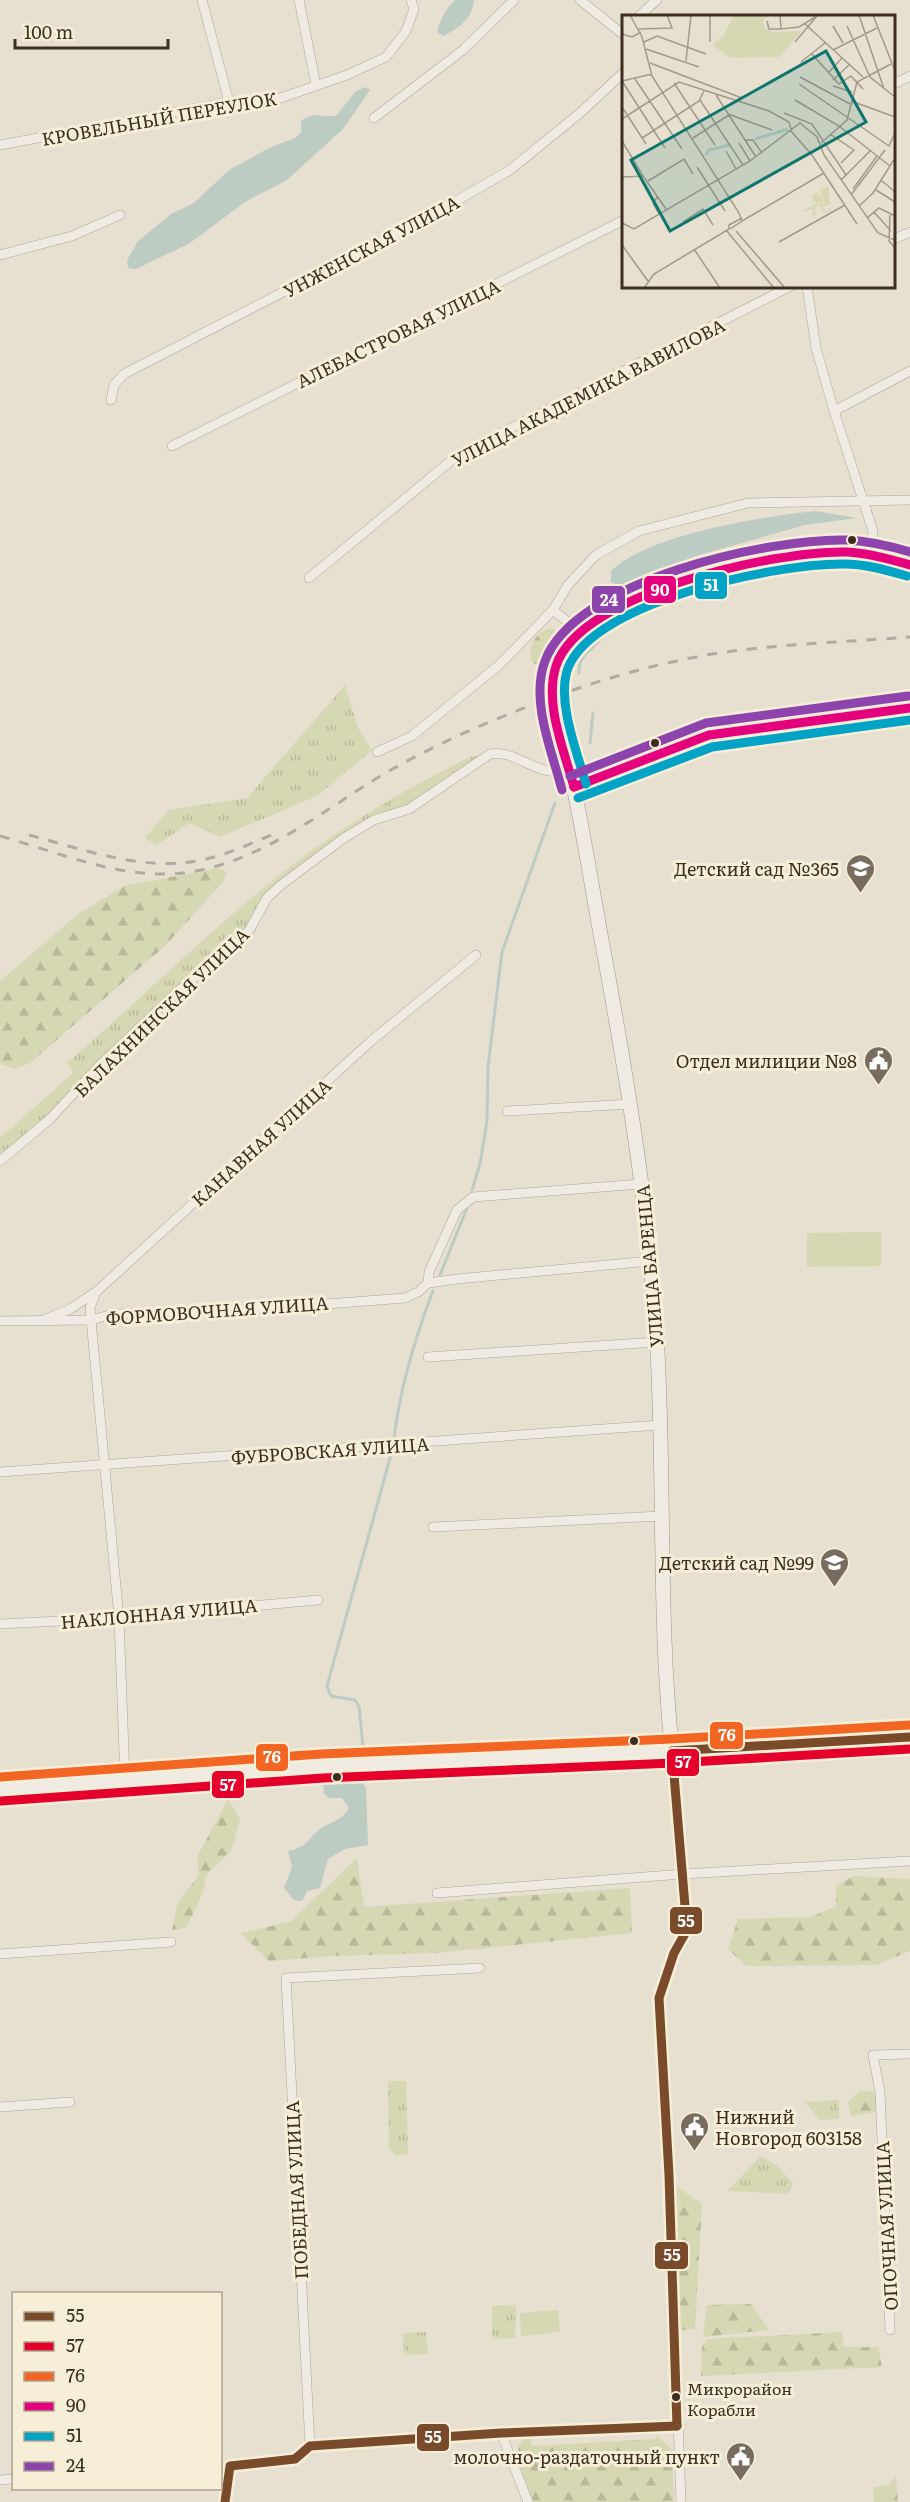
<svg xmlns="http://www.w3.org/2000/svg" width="910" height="2502" viewBox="0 0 910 2502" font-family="Literata,serif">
  <defs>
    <pattern id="grass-tufts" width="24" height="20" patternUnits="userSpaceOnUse" patternTransform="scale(1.5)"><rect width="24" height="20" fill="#d6d7b3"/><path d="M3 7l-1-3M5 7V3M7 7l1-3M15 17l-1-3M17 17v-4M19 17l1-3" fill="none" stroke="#b9b99a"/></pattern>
    <pattern id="forest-firs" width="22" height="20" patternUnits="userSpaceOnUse" patternTransform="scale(1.5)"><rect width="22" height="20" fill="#d6d7b3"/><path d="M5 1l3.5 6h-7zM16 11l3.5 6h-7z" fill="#b9b99a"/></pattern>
  </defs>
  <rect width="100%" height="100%" fill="#e7e0d1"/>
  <g fill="url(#grass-tufts)">
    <polygon points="345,685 358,728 372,750 317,796 220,837 189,823 157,845 145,838 169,810 247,798"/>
    <path d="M472,756H482L403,808L373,818L275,885L245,929L225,951L143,1019L82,1078L48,1116L0,1156V1138L74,1072L67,1063C149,992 226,913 315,848C364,813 418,783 472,756Z"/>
    <polygon points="406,2081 408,2154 395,2155 389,2148 388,2081"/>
    <polygon points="839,2100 839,2119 820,2120 805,2102"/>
    <polygon points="761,2156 776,2165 793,2183 789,2194 727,2191"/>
    <polygon points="516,2305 515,2338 492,2339 492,2306"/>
    <polygon points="426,2332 428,2354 404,2355 403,2333"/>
  </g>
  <g fill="url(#forest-firs)">
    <path d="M553,628L557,632C557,645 549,665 534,664C523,650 537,629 553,628Z"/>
    <polygon points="218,868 227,872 224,881 165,946 30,1063 16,1069 0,1064 0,981 78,914 124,886"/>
    <polygon points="228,1799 240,1819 231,1851 207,1874 203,1893 186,1928 172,1930 178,1902 199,1875 197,1857"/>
    <polygon points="357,1858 364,1907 630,1888 632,1933 437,1953 332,1956 269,1961 240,1933 290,1922"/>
    <polygon points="853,1876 910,1879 910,1951 876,1965 746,1966 728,1949 738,1919 811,1917 836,1906 836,1886"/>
    <polygon points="859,2091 880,2092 876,2112 851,2117 848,2102"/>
    <polygon points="676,2186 702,2204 695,2329 680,2330"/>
    <polygon points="751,2304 769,2330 703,2337 707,2305"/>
    <polygon points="842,2332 844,2347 878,2347 882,2367 701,2376 702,2346 708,2339"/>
    <path d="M657,2435L672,2450L674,2502H534C527,2488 509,2452 523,2440L530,2439L532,2446L656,2439Z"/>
    <polygon points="896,2477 898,2502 874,2502 873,2487 888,2485"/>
  </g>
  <g fill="#d6d7b3">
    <polygon points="881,1232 881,1266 807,1267 807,1233"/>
    <polygon points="558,2310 560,2332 521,2336 520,2313"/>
  </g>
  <g fill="#bcccc2">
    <path d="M455,0H474C472,19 459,28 443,36L437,32C441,18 445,10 455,0Z"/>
    <path d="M365,87L370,90L344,128L287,180L245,202L190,243L136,269L128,268L127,260L138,241L171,214L194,203L229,170L269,148L295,138L301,132V121C318,110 319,118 336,116L356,91Z"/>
    <path d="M815,511L857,518L805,525L693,557L621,586L611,582V571C649,534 761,517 815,511Z"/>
    <path d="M329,1781L347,1784L361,1781L366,1787L368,1845L345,1849L328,1859L320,1888L307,1891L302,1901L294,1900L284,1888L292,1867L288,1851C307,1847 306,1841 319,1830C330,1821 341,1822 349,1808L342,1798H330L324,1794L323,1784Z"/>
  </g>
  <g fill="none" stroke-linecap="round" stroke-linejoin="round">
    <g stroke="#bcccc2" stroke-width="3">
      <polyline points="609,603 621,586"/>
      <path d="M579,673C578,651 597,650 604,633"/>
      <polyline points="590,743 593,713"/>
      <polyline points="472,1190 480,1164 487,1121 488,1067 502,952 555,803"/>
      <polyline points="440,1275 467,1208"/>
      <path d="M394,1438C400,1388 415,1338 433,1291"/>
      <polyline points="363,1747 359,1706 355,1700 331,1696 327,1686 392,1451"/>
    </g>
    <defs>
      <g id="street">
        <polyline points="202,0 229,102"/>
        <polyline points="299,0 316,85"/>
        <polyline points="580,0 624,35"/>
        <polyline points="639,16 657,0"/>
        <polyline points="894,84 910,76"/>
        <polyline points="374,118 463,50 514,0"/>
        <polyline points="0,145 229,102 272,101 347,75 386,57 406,31 414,9 411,0"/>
        <polyline points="894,239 910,232"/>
        <polyline points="0,255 72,236 120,215"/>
        <polyline points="807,286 816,348 834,411 873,531 870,554"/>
        <polyline points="111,400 114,385 124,374 425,219 510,170 580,113 624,72"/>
        <polyline points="834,411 910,371"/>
        <polyline points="172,446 624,220"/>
        <polyline points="309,578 458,455 791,286"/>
        <polyline points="553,610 580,632"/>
        <polyline points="377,752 412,736 499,665 553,610 568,585 596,555 639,531 748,503 910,500"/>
        <polyline points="507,1111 631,1104"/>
        <path d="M0,1161L50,1119L99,1066L177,992L236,944L250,929L267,898L281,885L344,838L374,820L409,809L490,754C518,749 536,779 570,770"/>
        <polyline points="428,1283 429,1272 457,1210 473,1197 641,1184"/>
        <polyline points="96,1292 90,1308 91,1320 119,1618 125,1780"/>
        <polyline points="46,1319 70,1309 96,1292 371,1041 476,955"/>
        <polyline points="0,1321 91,1320 113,1314 261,1309 405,1298 418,1292 428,1283 457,1279 650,1261"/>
        <polyline points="428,1357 657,1342"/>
        <polyline points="0,1472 660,1425"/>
        <polyline points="433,1527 662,1516"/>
        <polyline points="0,1624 119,1618 318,1600"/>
        <polyline points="672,1751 687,1930 674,1953 659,1998 669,2175 681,2502"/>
        <polyline points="437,1893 683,1874 910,1861"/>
        <polyline points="0,1954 171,1942"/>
        <polyline points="0,2107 70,2102"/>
        <polyline points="890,2330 880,2092 873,2055 910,2054"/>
        <polyline points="501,2433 528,2502"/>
        <polyline points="310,2446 286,1978 480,1968"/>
        <polyline points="0,2480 14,2479"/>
        <polyline points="225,2502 230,2466 295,2459 310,2446 501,2433 677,2426"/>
      </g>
      <g id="secondary">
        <polyline points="574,787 709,735 910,708"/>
        <path d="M672,1751C658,1615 665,1478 657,1342C649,1212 628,1085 605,958C594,902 586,845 574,789C567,751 543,703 557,665C575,617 685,577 734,566C767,558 803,553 837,552C862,551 886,558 910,565"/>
        <polyline points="0,1789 322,1766 672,1751 910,1737"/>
      </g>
    </defs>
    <use href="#street" stroke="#ada599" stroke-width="10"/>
    <use href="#secondary" stroke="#9c958a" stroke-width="15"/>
    <use href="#street" stroke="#efebe3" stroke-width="9"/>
    <use href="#secondary" stroke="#efebe3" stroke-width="14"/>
    <g stroke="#afaaa2" stroke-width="3" stroke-dasharray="10 10" stroke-linecap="butt">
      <path d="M29,835C85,850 144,872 202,860C227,855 252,843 276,833"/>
      <path d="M0,836C50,850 103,872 155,874C243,877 311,818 382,775C432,746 486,722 540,702C595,681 654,664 712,654C778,644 844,642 910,637"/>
    </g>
    <defs>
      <g id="bus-1">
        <polyline points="672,1751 687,1930 674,1953 659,1998 669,2175 677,2426"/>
        <polyline points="672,1751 910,1737"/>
        <polyline points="225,2502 230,2466 295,2459 310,2446 501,2433 677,2426"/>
      </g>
      <polyline id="bus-2" points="1,1801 323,1778 673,1763 910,1749"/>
      <polyline id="bus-3" points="0,1777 321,1754 671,1739 909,1725"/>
      <g id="bus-4">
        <path d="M574,787C564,750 544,704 556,666C580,592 779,550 847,552C869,553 890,559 910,565"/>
        <polyline points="574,787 709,735 910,708"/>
      </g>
      <g id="bus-5">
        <path d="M586,784C577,752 556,700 568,668C594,601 779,563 844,564C866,564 886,570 907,576"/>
        <polyline points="578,798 712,747 910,720"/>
      </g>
      <g id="bus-6">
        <polyline points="570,776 706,723 908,696"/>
        <path d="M562,790C552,751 530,701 545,661C575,580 771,538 847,540C869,541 890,546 910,552"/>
      </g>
    </defs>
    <use href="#bus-1" stroke="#f7eed8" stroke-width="14"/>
    <use href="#bus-2" stroke="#f7eed8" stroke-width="14"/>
    <use href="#bus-3" stroke="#f7eed8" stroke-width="14"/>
    <use href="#bus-4" stroke="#f7eed8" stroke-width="14"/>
    <use href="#bus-5" stroke="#f7eed8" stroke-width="14"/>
    <use href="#bus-6" stroke="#f7eed8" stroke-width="14"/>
    <use href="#bus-1" stroke="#7a4b2a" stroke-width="9"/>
    <use href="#bus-2" stroke="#e4002b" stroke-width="9"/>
    <use href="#bus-3" stroke="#f26522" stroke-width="9"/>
    <use href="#bus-4" stroke="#e5007d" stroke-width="9"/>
    <use href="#bus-5" stroke="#03a3c5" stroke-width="9"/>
    <use href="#bus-6" stroke="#8e44ad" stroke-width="9"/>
  </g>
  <defs>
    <symbol id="school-pin" viewBox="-11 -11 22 30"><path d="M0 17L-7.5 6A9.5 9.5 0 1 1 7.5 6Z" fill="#786c5e" stroke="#f7eed8"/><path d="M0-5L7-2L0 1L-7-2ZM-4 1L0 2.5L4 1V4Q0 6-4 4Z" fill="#fff"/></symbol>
    <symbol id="civic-pin" viewBox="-11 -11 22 30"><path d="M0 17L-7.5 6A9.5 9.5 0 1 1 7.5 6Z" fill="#786c5e" stroke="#f7eed8"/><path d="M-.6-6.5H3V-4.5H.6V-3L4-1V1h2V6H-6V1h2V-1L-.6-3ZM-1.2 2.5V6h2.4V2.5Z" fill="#fff"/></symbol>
  </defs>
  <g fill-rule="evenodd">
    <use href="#school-pin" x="844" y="852" width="33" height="45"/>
    <use href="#civic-pin" x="862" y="1044" width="33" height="45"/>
    <use href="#school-pin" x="818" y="1546" width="33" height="45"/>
    <use href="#civic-pin" x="678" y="2110" width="33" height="45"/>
    <use href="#civic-pin" x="724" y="2440" width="33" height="45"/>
  </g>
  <g fill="#3d2e20" stroke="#f7eed8" stroke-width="2">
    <circle cx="852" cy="540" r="5"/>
    <circle cx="655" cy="743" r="5"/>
    <circle cx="634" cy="1741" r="5"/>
    <circle cx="337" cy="1777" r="5"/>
    <circle cx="676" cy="2397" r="5"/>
  </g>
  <g text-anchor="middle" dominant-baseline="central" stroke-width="6" stroke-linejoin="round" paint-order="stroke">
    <g font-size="16" fill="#3d2e20" stroke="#f7eed8" text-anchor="start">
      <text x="687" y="2388">Микрорайон<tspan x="687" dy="21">Корабли</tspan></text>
    </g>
    <g font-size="18" fill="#3d2e20" stroke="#f7eed8">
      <text transform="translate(159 118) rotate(-10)">КРОВЕЛЬНЫЙ ПЕРЕУЛОК</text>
      <text transform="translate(371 246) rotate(-28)">УНЖЕНСКАЯ УЛИЦА</text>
      <text transform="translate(398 333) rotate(-26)">АЛЕБАСТРОВАЯ УЛИЦА</text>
      <text transform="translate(588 392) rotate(-27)">УЛИЦА АКАДЕМИКА ВАВИЛОВА</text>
      <text transform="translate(161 1012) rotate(-44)">БАЛАХНИНСКАЯ УЛИЦА</text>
      <text transform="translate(261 1142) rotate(-42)">КАНАВНАЯ УЛИЦА</text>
      <text transform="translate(649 1266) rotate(-95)">УЛИЦА БАРЕНЦА</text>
      <text transform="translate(217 1310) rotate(-4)">ФОРМОВОЧНАЯ УЛИЦА</text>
      <text transform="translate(330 1450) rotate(-4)">ФУБРОВСКАЯ УЛИЦА</text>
      <text transform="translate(159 1613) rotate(-5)">НАКЛОННАЯ УЛИЦА</text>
      <text transform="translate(296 2190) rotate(-93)">ПОБЕДНАЯ УЛИЦА</text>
      <text transform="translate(886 2226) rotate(-93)">ОПОЧНАЯ УЛИЦА</text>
    </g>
    <g font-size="18" fill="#3d2e20" stroke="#f7eed8" text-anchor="end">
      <text x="839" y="868">Детский сад №365</text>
      <text x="857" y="1060">Отдел милиции №8</text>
      <text x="814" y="1562">Детский сад №99</text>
      <text x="715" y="2116" text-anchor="start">Нижний<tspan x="715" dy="21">Новгород 603158</tspan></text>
      <text x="720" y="2456">молочно-раздаточный пункт</text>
    </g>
  </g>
  <g transform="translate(622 15)">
    <rect width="273" height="273" fill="#e7e0d1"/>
    <path d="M112,0H148L141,6L142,12L151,17L180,16L157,42L109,43L90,30L101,21ZM207,171V188H211L201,192L205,198L207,193L210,196L203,198L196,189L192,196L195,199L191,201L190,194L182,197L181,196L195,188L190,186L192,182H187L196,177L195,181L198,180L202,187L198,188L203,189L198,174Z" fill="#d6d7b3"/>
    <path fill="none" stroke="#bcccc2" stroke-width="3" d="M133,124L166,114M84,140L87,135L108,130"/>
    <path fill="none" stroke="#a3998a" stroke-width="1.5" d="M8,0L20,22L30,61L117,198L120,206L108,214M88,0V27M158,0L159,14L177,12L195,1M237,0L262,74M251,0L273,56M145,6L147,14H159M183,9L241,62M211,11L221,28M225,11L248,62L273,82M17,14L50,13L45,0M0,19L10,22L19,17M22,27L35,21L84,39M173,27L195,1M24,34L77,52M211,35L255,13M189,38L217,69L229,61L241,74M64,46L69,0M179,47L203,28M28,48L120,83M206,58L220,43M178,62L228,89M13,64L60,134M211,65L228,49M0,66L43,133M0,66L30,59M52,68L93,130M177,69L267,131L273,118M211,71L230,77M94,80L134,142M78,85L121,150M173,85L217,111L268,151M229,86L273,102M0,92L24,129M162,98L190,109L224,160M106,99L150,115M0,104L57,67L147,96L167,107L169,114M168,115L190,140L235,209M208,119L232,135L219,148M20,123L77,86L82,76M71,123L107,100M123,125H131L140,138M0,126L21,161M117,128L128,146M199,128L225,105L235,67L269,49M104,136L114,154M75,152L103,196M0,162L21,161L44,194M219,165L249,135M259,165L273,177M26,166L62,144L71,159M231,174L255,141M254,175L273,187M229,180L263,135M36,181L31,188L37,199M237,191L251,178L273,143M252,197L269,216M268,198L267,226L273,233M245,203L257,193L273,201M120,206L202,158M61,207L81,194L91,210M0,208L12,214L128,146L178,108L195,122L202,140L256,218L273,225M107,214V210L120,203M104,215L152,273M114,216L163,273M157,227L223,190M0,230L26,266M72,234L98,273M22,273L32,259L107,214"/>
    <path fill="#0f766e" fill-opacity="0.15" stroke="#0f766e" stroke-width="3" d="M204,36L244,107L48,216L9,145Z"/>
    <rect width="273" height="273" fill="none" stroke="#3d2e20" stroke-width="3"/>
  </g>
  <g stroke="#f7eed8" stroke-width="2">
    <rect x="694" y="571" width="34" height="29" rx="6" fill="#03a3c5"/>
    <rect x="643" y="575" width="34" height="29" rx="6" fill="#e5007d"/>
    <rect x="591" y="585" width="35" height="29" rx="6" fill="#8e44ad"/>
    <rect x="709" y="1721" width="35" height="29" rx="6" fill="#f26522"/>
    <rect x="255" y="1743" width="34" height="29" rx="6" fill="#f26522"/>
    <rect x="666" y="1748" width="34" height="29" rx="6" fill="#e4002b"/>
    <rect x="211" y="1770" width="34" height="29" rx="6" fill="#e4002b"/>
    <rect x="669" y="1906" width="34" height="29" rx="6" fill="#7a4b2a"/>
    <rect x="654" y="2241" width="35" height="29" rx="6" fill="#7a4b2a"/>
    <rect x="416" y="2423" width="34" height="29" rx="6" fill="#7a4b2a"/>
  </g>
  <g font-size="16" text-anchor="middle" font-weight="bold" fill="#fff">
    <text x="711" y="591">51</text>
    <text x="660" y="596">90</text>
    <text x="609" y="606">24</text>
    <text x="727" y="1741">76</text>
    <text x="272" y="1763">76</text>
    <text x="683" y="1768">57</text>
    <text x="228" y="1791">57</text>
    <text x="686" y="1927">55</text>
    <text x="672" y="2261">55</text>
    <text x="433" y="2443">55</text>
  </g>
  <rect x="12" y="2292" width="210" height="198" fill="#f7eed8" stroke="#ada18e" stroke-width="1.5"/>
  <rect x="24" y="2312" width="30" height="9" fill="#7a4b2a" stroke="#ada18e" stroke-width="1.5"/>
  <text x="66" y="2322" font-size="18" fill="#3d2e20">55</text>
  <rect x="24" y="2342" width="30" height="9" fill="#e4002b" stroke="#ada18e" stroke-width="1.5"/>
  <text x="66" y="2352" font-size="18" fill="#3d2e20">57</text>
  <rect x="24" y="2372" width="30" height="9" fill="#f26522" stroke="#ada18e" stroke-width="1.5"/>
  <text x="66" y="2382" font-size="18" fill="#3d2e20">76</text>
  <rect x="24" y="2402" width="30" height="9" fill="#e5007d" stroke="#ada18e" stroke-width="1.5"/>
  <text x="66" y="2412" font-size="18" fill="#3d2e20">90</text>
  <rect x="24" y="2432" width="30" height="9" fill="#03a3c5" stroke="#ada18e" stroke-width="1.5"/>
  <text x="66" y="2442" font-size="18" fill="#3d2e20">51</text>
  <rect x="24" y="2462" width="30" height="9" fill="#8e44ad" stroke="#ada18e" stroke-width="1.5"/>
  <text x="66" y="2472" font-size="18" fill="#3d2e20">24</text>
  <path d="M15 39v9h153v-9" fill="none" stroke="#3d2e20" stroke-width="3"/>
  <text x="24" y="39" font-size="18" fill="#3d2e20" stroke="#f7eed8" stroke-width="4.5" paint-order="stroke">100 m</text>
</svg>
